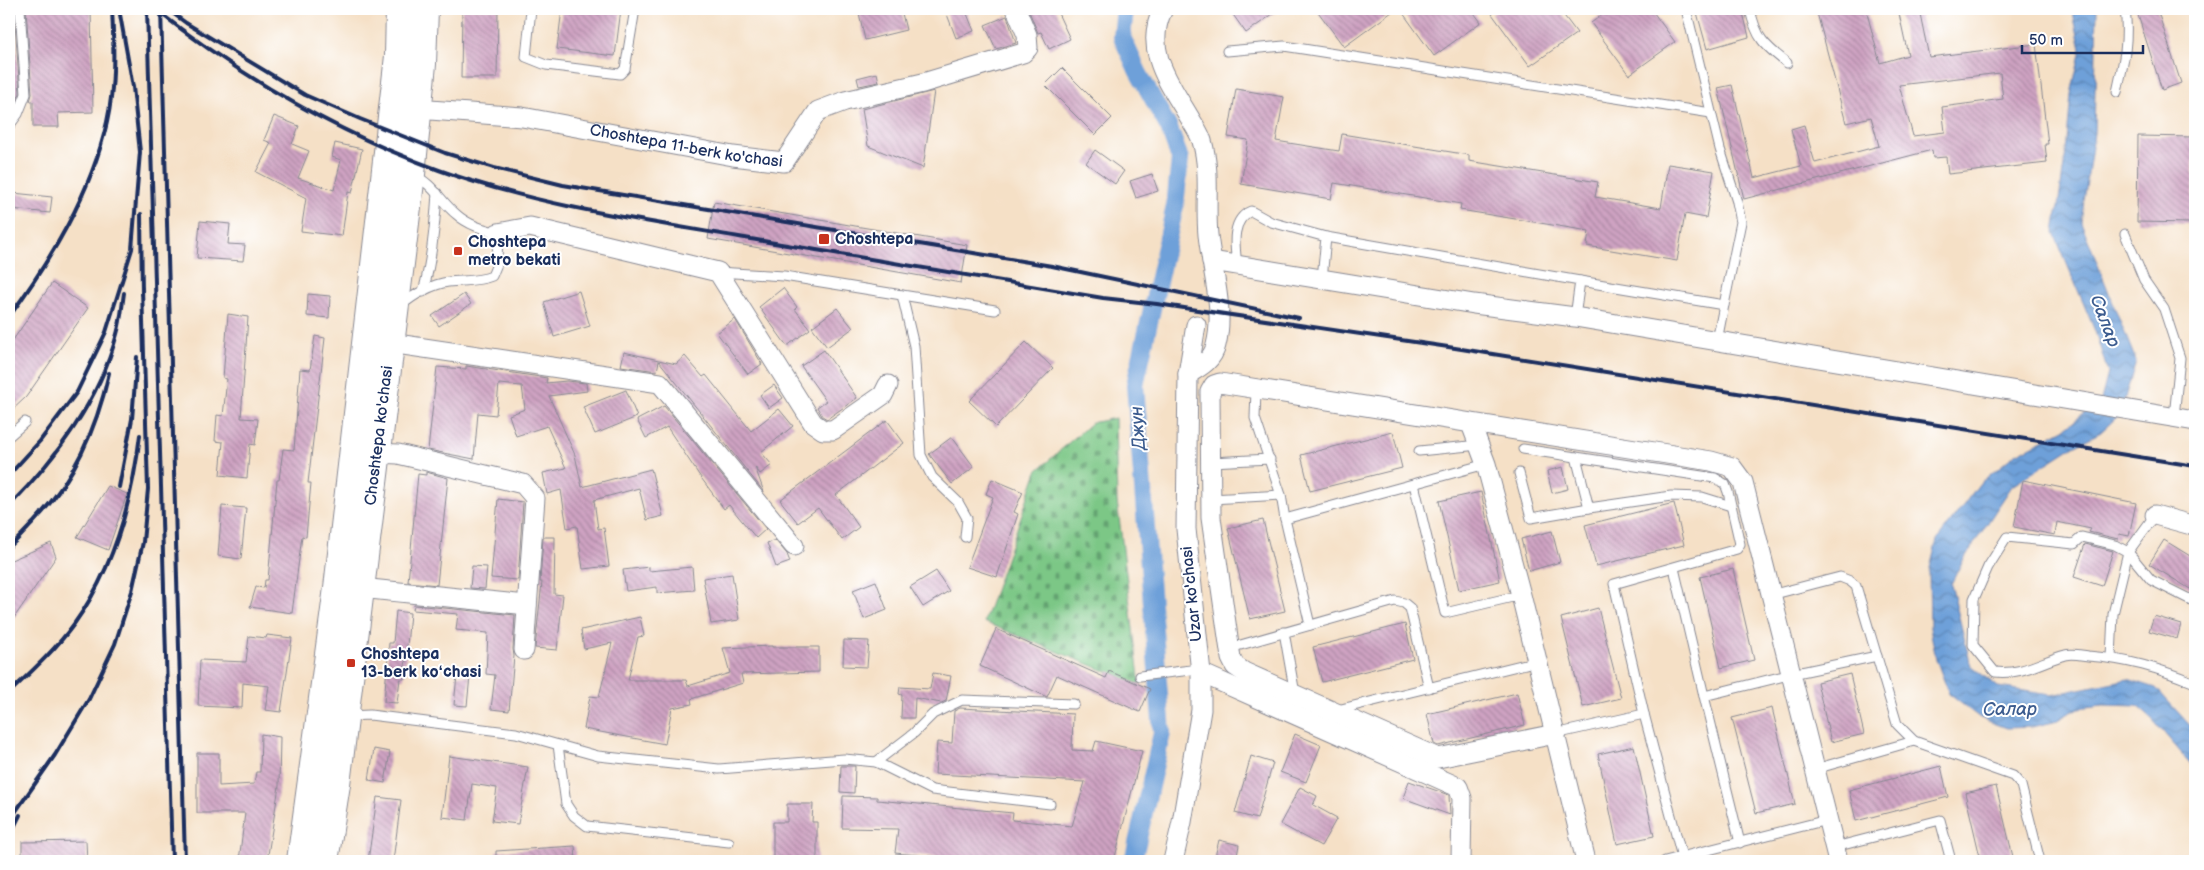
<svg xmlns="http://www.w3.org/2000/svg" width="2204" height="870" viewBox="0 0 2204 870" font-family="'Balsamiq Sans',sans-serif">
  <defs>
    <pattern id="cemetery-stones" width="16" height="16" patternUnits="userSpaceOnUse" patternTransform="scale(1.25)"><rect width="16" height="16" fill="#7bc786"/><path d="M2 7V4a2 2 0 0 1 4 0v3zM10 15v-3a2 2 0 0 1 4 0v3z" fill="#64a271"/></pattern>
    <pattern id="water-waves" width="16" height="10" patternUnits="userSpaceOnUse" patternTransform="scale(1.25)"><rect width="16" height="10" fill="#6ea0d9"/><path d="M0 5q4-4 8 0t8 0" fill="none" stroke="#5a83b3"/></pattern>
    <pattern id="building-back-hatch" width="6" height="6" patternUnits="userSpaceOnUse" patternTransform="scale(1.25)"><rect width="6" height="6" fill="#cfa3c2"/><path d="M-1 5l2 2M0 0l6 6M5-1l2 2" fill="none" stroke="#a785a1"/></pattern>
  </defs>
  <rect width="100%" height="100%" fill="#fff"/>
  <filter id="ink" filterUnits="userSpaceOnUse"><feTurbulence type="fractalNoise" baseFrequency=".02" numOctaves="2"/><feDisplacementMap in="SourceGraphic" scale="10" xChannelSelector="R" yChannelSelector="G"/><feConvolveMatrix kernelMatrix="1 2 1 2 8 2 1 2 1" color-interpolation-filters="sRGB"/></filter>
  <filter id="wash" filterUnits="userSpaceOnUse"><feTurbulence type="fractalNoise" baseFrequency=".0096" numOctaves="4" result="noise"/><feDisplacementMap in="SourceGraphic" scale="20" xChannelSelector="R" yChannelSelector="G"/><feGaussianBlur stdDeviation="1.12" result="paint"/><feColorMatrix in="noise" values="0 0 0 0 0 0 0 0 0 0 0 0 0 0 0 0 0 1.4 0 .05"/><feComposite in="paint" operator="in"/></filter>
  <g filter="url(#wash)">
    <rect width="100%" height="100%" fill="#f5e0c6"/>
    <polygon fill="url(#cemetery-stones)" stroke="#4b7b72" points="1115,418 1117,501 1140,685 984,622 1037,471 1091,423"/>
    <polygon fill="url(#water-waves)" stroke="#44689c" points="2072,9 2097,10 2094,133 2081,222 2136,361 2120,414 2101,432 2074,446 2012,486 1962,562 1951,584 1971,666 1998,687 2051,695 2128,679 2156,688 2195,731 2195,769 2152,719 2137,706 2103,705 2078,708 2054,722 2031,727 2007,728 1980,718 1949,694 1936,659 1930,628 1929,572 1937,540 1980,483 2014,455 2064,429 2101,400 2108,373 2095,331 2054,233 2066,152 2071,94 2081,49"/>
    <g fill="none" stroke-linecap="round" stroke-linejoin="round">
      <polyline stroke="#6ea0d9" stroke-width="18" points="1125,9 1122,37 1138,72 1169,128 1180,159 1175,206 1135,385 1162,733 1133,861"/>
    </g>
    <g id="blocks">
      <g fill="url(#building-back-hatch)" fill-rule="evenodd">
        <polygon points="9,9 14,9 20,93 16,102 9,102"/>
        <polygon points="26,9 91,9 93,112 58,113 59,127 33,127 33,101 30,101 32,94"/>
        <polygon points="462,9 498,9 497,78 461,78"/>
        <polygon points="562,9 621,9 615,56 557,49"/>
        <polygon points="878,9 901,9 906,30 865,40 859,13"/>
        <polygon points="945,9 965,9 974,31 956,38"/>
        <polygon points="1028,9 1056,9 1070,39 1049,49 1041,32 1038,33"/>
        <polygon points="1229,9 1280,9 1246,33"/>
        <polygon points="1316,9 1396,9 1344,47"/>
        <polygon points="1400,9 1471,9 1481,22 1434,56"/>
        <polygon points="1499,9 1559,9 1577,33 1530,66 1492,14"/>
        <polygon points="1610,9 1651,9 1675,42 1629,75 1591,23"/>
        <polygon points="1696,9 1742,9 1749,37 1707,49"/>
        <path d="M1816,9H1866L1880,63L1908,55L1898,9H1919L1929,57L2036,44L2048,144H2045L2047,163L1948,174L1946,157L1933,158L1932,150L1744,199L1718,88L1732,85L1754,178L1801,166L1791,129L1804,125L1815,163L1879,146L1871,117L1846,123ZM2000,73L2003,99L1942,107L1945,132L1913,136L1899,85Z"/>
        <polygon points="2136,9 2157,9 2181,83 2162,90"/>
        <polygon points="1007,16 1016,43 996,49 985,25"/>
        <polygon points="1062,68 1112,118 1095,135 1045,85"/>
        <polygon points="877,73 879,82 859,86 857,78"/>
        <polygon points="1236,89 1284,97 1276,141 1339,151 1342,134 1469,155 1469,161 1598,182 1595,197 1661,208 1668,164 1714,171 1706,218 1685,214 1677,261 1587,246 1589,231 1460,210 1461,204 1334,183 1331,199 1241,184 1248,140 1228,137"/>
        <polygon points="934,91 923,168 868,146 862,109"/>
        <polygon points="274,116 299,126 292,144 309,151 298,178 334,190 341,160 332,157 335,143 362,149 352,193 348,192 342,236 301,231 306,198 256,172 271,143 264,140"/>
        <polygon points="2138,136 2194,137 2192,223 2137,222"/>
        <polygon points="1095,150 1124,171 1115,184 1086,163"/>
        <polygon points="1152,174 1158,191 1136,198 1130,181"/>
        <polygon points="13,193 52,197 50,213 11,209"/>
        <polygon points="714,202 967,245 961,283 708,239"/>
        <polygon points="200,221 230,224 228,244 245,245 243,261 197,258"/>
        <polygon points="52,283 88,308 26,397 9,413 9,346"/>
        <polygon points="783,288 797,307 795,309 810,329 787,346 759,307"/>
        <polygon points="579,291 590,326 554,337 544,302"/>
        <polygon points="308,294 330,296 329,318 307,316"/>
        <polygon points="464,294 471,304 439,326 432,316"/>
        <polygon points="837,308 853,328 827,347 812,327"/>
        <polygon points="228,314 248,317 241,418 258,419 255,445 250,444 247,478 220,475 223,442 215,441 217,415 223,416 227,379 223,378"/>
        <polygon points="735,319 762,364 748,374 717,333"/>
        <polygon points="315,336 325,338 308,483 311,483 306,537 302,536 292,613 250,607 256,587 264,588 265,580 268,580 277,480 279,480 283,449 294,450 300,369 310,370"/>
        <polygon points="1026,342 1053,368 996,427 969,401"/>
        <polygon points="824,350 857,398 827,419 822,416 817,407 826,401 801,366"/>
        <polygon points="624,352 676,364 685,356 703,377 706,375 751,431 779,409 793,426 761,452 772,465 760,474 755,467 764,492 659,361 657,371 621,366"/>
        <polygon points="466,366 547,378 546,383 567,381 586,383 587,391 549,396 575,455 582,487 651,469 663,516 647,520 639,488 594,500 598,529 604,528 609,566 583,569 577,526 567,528 561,490 547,494 543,473 566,468 547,426 516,436 509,415 525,409 522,386 499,384 496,415 478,413 474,459 428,450 437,367 466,369"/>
        <polygon points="774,385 783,398 769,408 760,395"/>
        <polygon points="626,390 637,417 595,434 583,407"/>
        <polygon points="664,406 766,529 756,538 729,505 724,509 699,475 667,427 646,438 637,420"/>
        <polygon points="887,420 904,443 836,495 859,527 842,540 818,508 798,523 780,500"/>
        <polygon points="1393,432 1402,468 1310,491 1301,455"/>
        <polygon points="952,437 974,467 952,484 929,454"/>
        <polygon points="1563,467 1568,489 1552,493 1547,471"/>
        <polygon points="426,472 448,478 437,585 408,582 418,474 426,475"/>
        <polygon points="992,479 1023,492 1014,512 1018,514 997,577 967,567 993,497 986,494"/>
        <polygon points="2023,480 2136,503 2129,536 2119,534 2118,539 2089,532 2091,529 2057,522 2055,535 2014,527"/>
        <polygon points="108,486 127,494 108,550 77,537"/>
        <polygon points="1481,492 1500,581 1459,590 1439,501"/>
        <polygon points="498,499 523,502 518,580 491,578"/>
        <polygon points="1674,503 1684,545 1596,566 1585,525"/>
        <polygon points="222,506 246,508 241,559 218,556"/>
        <polygon points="1263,520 1285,611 1250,619 1228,528"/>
        <polygon points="1552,531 1560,562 1529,571 1521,539"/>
        <polygon points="543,537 555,537 554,594 563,595 557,650 535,648 542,582 540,582"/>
        <polygon points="775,540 787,554 790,562 776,567 767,543"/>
        <polygon points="2164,540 2195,559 2195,592 2149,564"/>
        <polygon points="51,543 56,557 9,625 9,561"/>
        <polygon points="2085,544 2113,551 2102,586 2074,577"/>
        <polygon points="472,566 487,567 485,589 470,588"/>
        <polygon points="649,567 649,571 692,567 694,590 657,593 657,587 626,591 623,570"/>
        <polygon points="1733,569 1754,660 1721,668 1700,577"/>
        <polygon points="936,571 949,591 923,607 910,587"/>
        <polygon points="732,574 739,620 711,624 703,578"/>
        <polygon points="876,581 887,610 864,619 853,590"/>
        <polygon points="414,605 515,615 513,649 514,656 509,711 491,709 495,675 486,674 488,633 456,630 458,614 413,610"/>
        <polygon points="1598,608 1621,698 1583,707 1561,618"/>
        <polygon points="396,611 410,613 404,679 400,679 397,703 384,702 389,643 393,643"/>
        <polygon points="2154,616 2181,624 2177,639 2149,631"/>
        <polygon points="640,617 644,636 638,637 628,680 686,680 688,686 730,673 723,648 772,646 772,647 819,647 819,672 741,674 743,683 691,699 692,704 672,708 665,744 584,729 590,696 599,697 612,643 584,649 581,630"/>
        <polygon points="1405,624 1413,659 1322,682 1313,647"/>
        <polygon points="996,629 1106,678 1109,671 1150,689 1140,712 1057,675 1047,697 980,666"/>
        <polygon points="267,635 292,638 281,712 265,710 269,686 243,683 242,708 198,706 200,660 246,662 249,636 266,638"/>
        <polygon points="844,640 869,641 867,667 843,666"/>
        <polygon points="933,673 951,676 946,701 941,703 915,698 914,718 901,718 902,695 899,694 900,687 930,689"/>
        <polygon points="1850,674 1864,734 1831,742 1817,682"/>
        <polygon points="457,675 470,676 467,706 454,705"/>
        <polygon points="1517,693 1525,725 1438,746 1434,744 1427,714"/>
        <polygon points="960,708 1073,714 1072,750 1093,751 1096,741 1142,751 1114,861 938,861 940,857 895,853 898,829 842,828 843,796 877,797 877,800 1013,813 1012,820 1072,826 1085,782 935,774 937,742 952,743 954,711"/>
        <polygon points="1772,708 1795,804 1756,813 1732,718"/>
        <polygon points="261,734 280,737 279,786 267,861 239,861 245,813 197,813 197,753 219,753 219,786 254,784 256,772 260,772"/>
        <polygon points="1295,734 1321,745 1306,782 1280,772"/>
        <polygon points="1634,746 1654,836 1617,844 1598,754"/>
        <polygon points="374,749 390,752 385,783 369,780"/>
        <polygon points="449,756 528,767 518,824 492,821 497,788 472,784 467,820 442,817"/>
        <polygon points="1251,756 1273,763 1257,819 1235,813"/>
        <polygon points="841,766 855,766 854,793 840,792"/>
        <polygon points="1941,766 1948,797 1856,821 1849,790"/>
        <polygon points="1409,781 1449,795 1450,815 1403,798"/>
        <polygon points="1996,786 2014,861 1981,861 1965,793"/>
        <polygon points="1300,787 1317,796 1313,805 1337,818 1321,846 1280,824"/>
        <polygon points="377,797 401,800 393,861 368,861"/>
        <polygon points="787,804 813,804 812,822 817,822 817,861 773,861 773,822 787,822"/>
        <polygon points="1219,840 1239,845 1236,861 1214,861"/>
        <polygon points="86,841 87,861 22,861 22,842"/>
        <polygon points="575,846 576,861 496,861 496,851"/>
      </g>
    </g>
  </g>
  <g filter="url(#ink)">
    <use href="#blocks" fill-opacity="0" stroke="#888892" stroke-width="1"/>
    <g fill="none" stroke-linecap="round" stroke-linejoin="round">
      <defs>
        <g id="service">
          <polyline points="531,9 526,57 546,65 620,74 625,69 635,9"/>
          <polyline points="1686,9 1720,149 1737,202 1741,222 1724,305"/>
          <path d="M1750,9C1756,38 1764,45 1787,63"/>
          <polyline points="1227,51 1284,46 1711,113"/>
          <path d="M2117,92C2124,61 2129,40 2125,9"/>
          <polyline points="9,126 18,114 26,94 20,9"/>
          <polyline points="2125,234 2144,280 2164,309 2180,358 2174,417"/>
          <polyline points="1326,237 1580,281 1575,317"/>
          <path d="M1237,265C1235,247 1230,220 1251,211L1271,222L1326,237L1322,279"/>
          <polyline points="718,272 784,276 995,310"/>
          <polyline points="1580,281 1724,305 1717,341"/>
          <path d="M423,292C432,260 435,226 437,193"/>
          <polyline points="902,295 914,346 921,455 932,477 958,502 967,518 965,537"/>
          <path d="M402,305C413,295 433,284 448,282C463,280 477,282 492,276L497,264L498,233C483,229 468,225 456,214C440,201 433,183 413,175"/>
          <polyline points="1256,390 1255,418 1281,495 1285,519"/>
          <polyline points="9,436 25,422"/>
          <polyline points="1523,449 1715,478 1725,484 1728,492 1740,544 1737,549 1614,584 1644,714"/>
          <polyline points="1419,451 1479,445"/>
          <polyline points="1576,457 1589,508 1671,496 1702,497 1731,506"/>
          <polyline points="1211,462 1270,459"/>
          <polyline points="1519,473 1531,518 1589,508"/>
          <polyline points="1414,484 1445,613 1521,595"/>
          <polyline points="1211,499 1281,495"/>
          <polyline points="1674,568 1704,696 1792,674 1877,656"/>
          <polyline points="1771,595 1840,577 1850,581 1856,586 1897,724 1914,741 2013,776 2021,785 2040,861"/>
          <path d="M2195,602L2151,580L2128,552L2115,545L2082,537L2074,544L2007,537L1988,567L1974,599L1973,645L1995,672C2022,675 2040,662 2065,655C2071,653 2081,655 2088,656C2128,659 2158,668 2195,683"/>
          <polyline points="1310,625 1285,519 1486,464"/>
          <polyline points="1284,632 1295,694"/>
          <polyline points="1230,648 1395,601 1404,603 1410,608 1429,688"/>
          <polyline points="2111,658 2113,614 2128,552 2155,515"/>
          <polyline points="1140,676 1200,669"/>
          <polyline points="1704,696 1740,843"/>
          <polyline points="1337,710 1538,661"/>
          <polyline points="347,716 370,715 516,733 598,756 719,769 844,759 876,762 932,790 1050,804"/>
          <polyline points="1555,734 1644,714 1682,857"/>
          <polyline points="558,745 566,804 574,816 587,826 729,842"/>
          <polyline points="876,762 914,733 933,714 962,700 1074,704"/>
          <polyline points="1815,769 1914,741"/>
          <polyline points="1835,847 1940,820 1951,861"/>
          <polyline points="1665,861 1827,820"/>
        </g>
        <g id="minor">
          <path d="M1163,9C1142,51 1171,85 1191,120C1195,127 1200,134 1202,141C1211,172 1205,204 1208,235C1212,271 1225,310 1216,345C1213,360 1200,367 1188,374"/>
          <path id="s1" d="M417,109L522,117L733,156L784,162L818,111L845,101L923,83L1023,53L1028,48L1027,35L1016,9"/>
          <polyline points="498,233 530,227 718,272 813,423 823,430 833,430 883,395 888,385"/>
          <polyline points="1212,261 1474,304 1575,317 2195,421"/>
          <polyline points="390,343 660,383 794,546"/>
          <polyline points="1471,424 1486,464 1521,595 1586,861"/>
          <polyline points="376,453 398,454 523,484 535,498 524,650"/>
          <polyline points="2155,515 2195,526"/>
          <polyline points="360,588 527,605"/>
          <polyline points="1201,673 1458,787 1462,798 1461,861"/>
          <polyline points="1555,734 1438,758 1244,672 1235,666 1231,658 1211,518 1210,392 1214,385 1220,383 1711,461 1732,467 1743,482 1838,861"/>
          <polyline points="1173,861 1182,822 1201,710 1201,673 1186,529 1188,374 1196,325"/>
        </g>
        <g id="primary">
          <polyline points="301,861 338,588 399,56 400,9"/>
          <path id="s2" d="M324,861L336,784L411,174L422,64L424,9"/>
        </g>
      </defs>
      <use href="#service" stroke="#888892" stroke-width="11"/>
      <use href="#minor" stroke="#888892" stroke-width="21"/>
      <use href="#primary" stroke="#888892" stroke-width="30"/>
      <use href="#service" stroke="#fff" stroke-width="9"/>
      <use href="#minor" stroke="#fff" stroke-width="19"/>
      <use href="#primary" stroke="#fff" stroke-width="28"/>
      <g stroke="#1b2f5e" stroke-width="4">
        <polyline points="147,9 172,861"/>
        <path d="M155,9C240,76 337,133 439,170C535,205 639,220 739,237C861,257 982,278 1103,298L1157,304L1455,348L2195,466"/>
        <polyline points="161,9 185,861"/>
        <polyline points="167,9 186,23 305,95 360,119 445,153 494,168 563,185 1052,266 1299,318"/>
        <polyline points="141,214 142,294"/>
        <path d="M9,317C51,259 91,194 107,122C115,86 114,46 112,9"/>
        <polyline points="9,475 40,441 77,392 106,332 132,249 140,152 133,87 119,9"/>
        <polyline points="119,487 132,419 137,357"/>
        <path d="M9,506C57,457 99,401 117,334C121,321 122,306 124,293"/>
        <path d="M9,547C18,540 25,531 33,523C74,479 96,431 109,373"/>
        <path d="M9,693C31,672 56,649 74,624C114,569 132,502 140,435"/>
        <polyline points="9,821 55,755 89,699 115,644 132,591 143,542 148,489 142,288"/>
        <polyline points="9,837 20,815"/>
      </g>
    </g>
  </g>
  <g fill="#c8321e" stroke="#fff" stroke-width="2">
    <rect x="818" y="233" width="12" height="12" rx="2.5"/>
    <rect x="453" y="246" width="10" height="10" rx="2.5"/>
    <rect x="346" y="658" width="10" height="10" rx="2.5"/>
  </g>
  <g text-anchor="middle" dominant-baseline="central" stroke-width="4" stroke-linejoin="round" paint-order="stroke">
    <g font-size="16" fill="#1b2f5e" stroke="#fff">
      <text stroke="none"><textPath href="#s1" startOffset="272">Choshtepa 11-berk ko'chasi</textPath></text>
      <text stroke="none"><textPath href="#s2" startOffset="429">Choshtepa ko'chasi</textPath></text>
      <text transform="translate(1192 594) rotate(-96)">Uzar ko'chasi</text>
    </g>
    <g font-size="16" font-weight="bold" fill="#1b2f5e" stroke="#fff" text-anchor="start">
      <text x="835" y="239">Choshtepa</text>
      <text x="468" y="242">Choshtepa<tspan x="468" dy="18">metro bekati</tspan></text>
      <text x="361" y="654">Choshtepa<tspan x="361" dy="18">13-berk koʻchasi</tspan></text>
    </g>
    <g font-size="18" font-style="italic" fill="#3c5c8f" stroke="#fff">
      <text transform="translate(2105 321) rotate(69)">Салар</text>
      <text transform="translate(1138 428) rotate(-94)">Джун</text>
      <text x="2010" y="709">Салар</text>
    </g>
  </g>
  <rect width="2204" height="870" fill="none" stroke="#fff" stroke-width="30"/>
  <path d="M2022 45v8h121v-8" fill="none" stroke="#1b2f5e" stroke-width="2.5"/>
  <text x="2029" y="45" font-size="15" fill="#1b2f5e" stroke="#ffffff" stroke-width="4" paint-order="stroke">50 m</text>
</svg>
